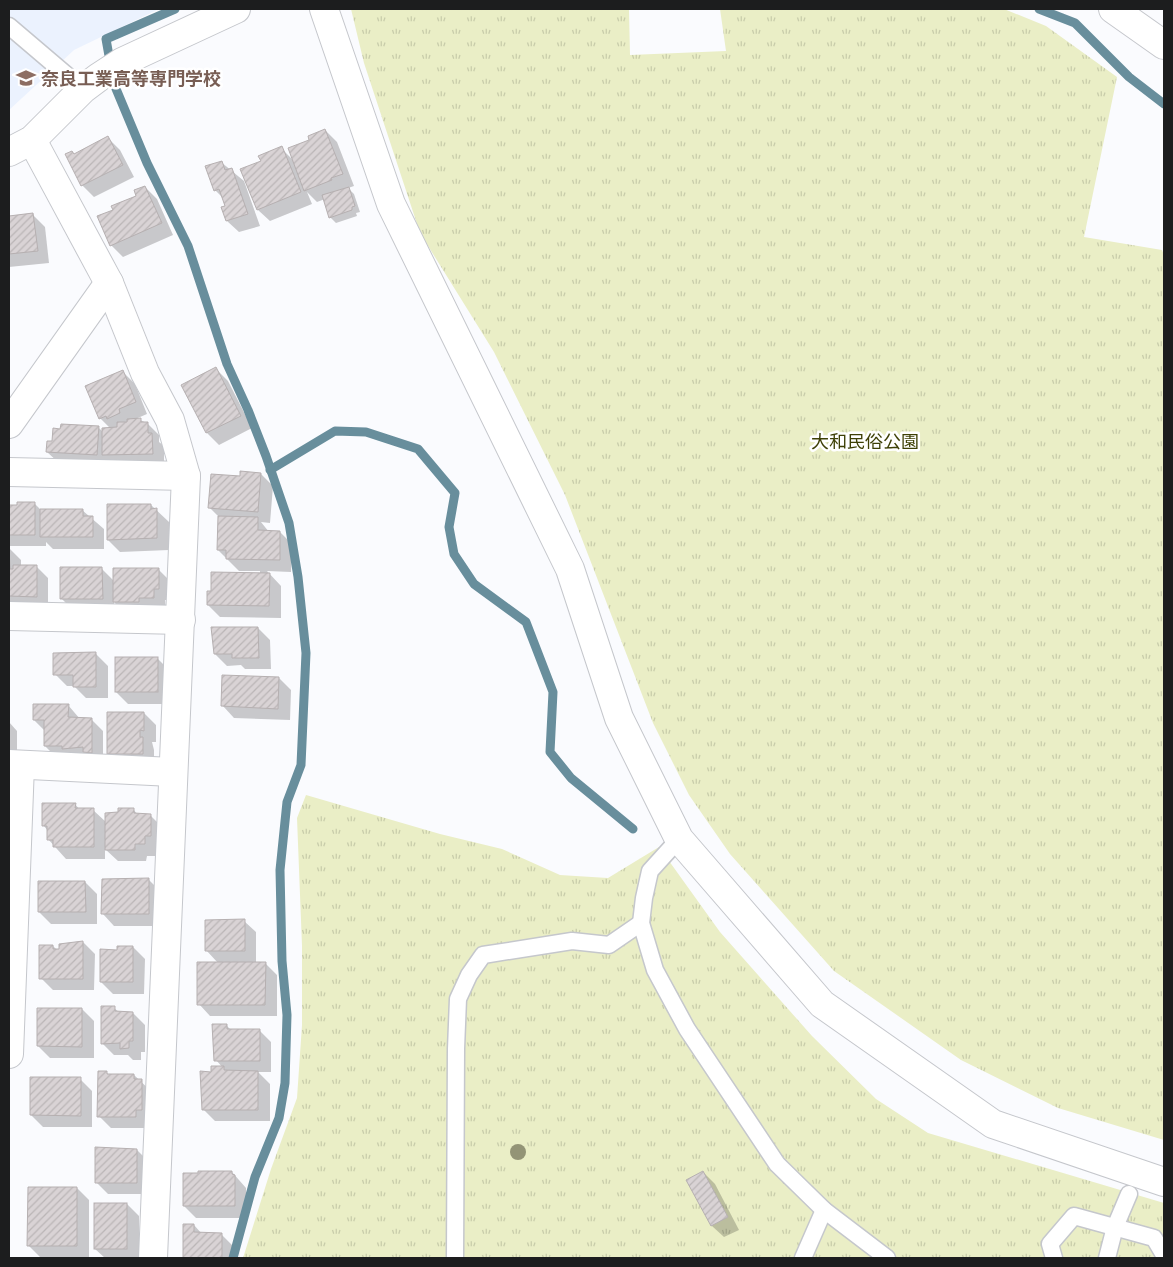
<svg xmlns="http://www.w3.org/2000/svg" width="1173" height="1267" viewBox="0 0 1173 1267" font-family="Manrope,'Noto Sans JP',sans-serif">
  <defs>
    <pattern id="park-tufts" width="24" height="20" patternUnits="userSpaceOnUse" patternTransform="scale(1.25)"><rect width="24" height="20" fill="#eaeec6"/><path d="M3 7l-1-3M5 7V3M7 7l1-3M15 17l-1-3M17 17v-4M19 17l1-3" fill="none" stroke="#c8ccaa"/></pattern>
    <pattern id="building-hatch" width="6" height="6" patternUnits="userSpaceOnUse" patternTransform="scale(1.25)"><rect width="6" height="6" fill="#d9d3d5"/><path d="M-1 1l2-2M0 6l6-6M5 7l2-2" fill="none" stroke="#bab5b6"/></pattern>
  </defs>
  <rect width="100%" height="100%" fill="#fafbfe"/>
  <polygon fill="#ebf2fe" points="9,9 159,9 74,50 9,110"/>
  <g fill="url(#park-tufts)">
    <polygon points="351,9 629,9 630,55 726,51 720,9 1004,9 1046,26 1117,77 1084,237 1162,250 1164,255 1164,1140 1058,1108 961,1060 834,971 730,854 689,795 653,723 565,495 494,352 420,233 364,63"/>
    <polygon points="306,795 440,834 502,849 560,875 608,878 659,847 720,932 812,1036 876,1099 928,1133 1164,1203 1164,1258 243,1258 271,1169 297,1098 302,1025 302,946 297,818"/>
  </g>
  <g fill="#0003">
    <polygon points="325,130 337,142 354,186 348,188 354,194 360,212 356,213 357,216 336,223 330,217 325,199 317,202 307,192 312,204 270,221 258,210 242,170 262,162 281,148 293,160 311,141"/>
    <polygon points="108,138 120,150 134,177 94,197 82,185 72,152 75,155"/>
    <polygon points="221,162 244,181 260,226 239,232 227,221 224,199 215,190"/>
    <polygon points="145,187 157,199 173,235 123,257 111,245 115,210 138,196"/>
    <polygon points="33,215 45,227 49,263 9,267 9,217"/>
    <polygon points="216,369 228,381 252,428 219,445 207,433 183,386"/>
    <polygon points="123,372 135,384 147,414 133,420 140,420 147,423 159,435 159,442 164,446 164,465 115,466 109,460 109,466 59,463 47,452 53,442 98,427 103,432 111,429 100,418"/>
    <polygon points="261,474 273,486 270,523 261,522 269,532 280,532 292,544 291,572 267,571 281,586 281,618 220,617 208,605 260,574 260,571 239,571 218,550 219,517 210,508 241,478"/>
    <polygon points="34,503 41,510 82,510 104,529 104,549 53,549 46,542 46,546 10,546 9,504 11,506"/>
    <polygon points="151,505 169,522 169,550 120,552 108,540"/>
    <polygon points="9,548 21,560 21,566 36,566 48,578 48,608 9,608"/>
    <polygon points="102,569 114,581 159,570 171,582 170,600 165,600 166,610 126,614 114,602 114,610 73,610 61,598"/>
    <polygon points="258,628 270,640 271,669 245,669 241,665 227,666 215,654"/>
    <polygon points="96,654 108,666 108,698 86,698 74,686 67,686 55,674"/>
    <polygon points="157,658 169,670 169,704 128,704 116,692"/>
    <polygon points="279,678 291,690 290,720 234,718 223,706"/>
    <polygon points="68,705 80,719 91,719 103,731 103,764 57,758 45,746 45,731 34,720"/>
    <polygon points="144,713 156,725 156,742 152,742 154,750 154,765 120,765 108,753"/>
    <polygon points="9,722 17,731 17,755 9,754"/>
    <polygon points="75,804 80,810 93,810 106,822 119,814 133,809 138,815 150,815 162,827 162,848 156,848 156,856 147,856 146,861 118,861 105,849 105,859 66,859 48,839 48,831 44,826"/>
    <polygon points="149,880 161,892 161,926 114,926 103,914"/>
    <polygon points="85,882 97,894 97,924 51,924 39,912"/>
    <polygon points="244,921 256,932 256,963 265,963 277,975 277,1016 210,1016 199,1004 218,963 206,950"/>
    <polygon points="83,942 95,954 94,990 53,990 41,978 53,946 57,950"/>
    <polygon points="133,947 145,959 144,994 113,994 101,982 118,951"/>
    <polygon points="114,1008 120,1013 133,1013 145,1025 145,1052 141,1052 141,1060 133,1060 128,1055 114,1055 102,1043"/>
    <polygon points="82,1009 94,1021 94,1058 50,1058 38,1046"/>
    <polygon points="213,1025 226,1025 231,1030 259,1030 271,1042 271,1072 258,1072 270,1084 270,1121 215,1121 203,1109 212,1073 223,1068 216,1060 213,1052"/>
    <polygon points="106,1072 109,1075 134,1075 153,1093 147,1128 111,1128 99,1116"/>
    <polygon points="80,1079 92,1091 92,1127 43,1127 31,1115"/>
    <polygon points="137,1150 149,1162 149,1194 108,1194 96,1182"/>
    <polygon points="232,1172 246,1188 246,1218 196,1218 184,1206"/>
    <polygon points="703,1172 715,1184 739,1230 724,1237 712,1226 688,1181"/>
    <polygon points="77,1188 89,1200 89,1257 41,1258 29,1246"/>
    <polygon points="127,1204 139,1216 139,1258 105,1258 95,1249"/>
    <polygon points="194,1225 202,1234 221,1234 233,1246 233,1258 184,1258 184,1226"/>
  </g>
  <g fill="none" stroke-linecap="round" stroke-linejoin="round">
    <g stroke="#688e9c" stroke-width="9">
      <polyline points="175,9 106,39 114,84 147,163 188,246 227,364 248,410 266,456 289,523 298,577 306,653 301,765 287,802 280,870 282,961 287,1015 285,1083 279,1118 255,1177 233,1258"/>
      <polyline points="1039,9 1075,23 1129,77 1164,104"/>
      <polyline points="270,470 335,431 366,432 418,449 455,493 449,527 454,554 474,584 526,622 553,692 550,752 571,778 633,829"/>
    </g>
  </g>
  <g fill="url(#building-hatch)" stroke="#b6b0b1">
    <polygon points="325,129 343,174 331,178 332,180 304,191 288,148 309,140 308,136"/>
    <polygon points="108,136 123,165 81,186 65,154 72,151 74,154"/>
    <polygon points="282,146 301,192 257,210 240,169 261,161 258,156"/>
    <polygon points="222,161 225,170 232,168 248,214 226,221 221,207 225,206 219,189 214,191 205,166"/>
    <polygon points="145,186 162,223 110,246 97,216 113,210 111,206 136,196 134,190"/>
    <polygon points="349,187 355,206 352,207 352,210 329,218 322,195"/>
    <polygon points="33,213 38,251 9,254 9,216"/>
    <polygon points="216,367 241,416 206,433 181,385"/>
    <polygon points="123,370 136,402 119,409 120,413 107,419 106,416 99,419 85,386"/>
    <polygon points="141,418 141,422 148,422 148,433 152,433 153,454 102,455 102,428 117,427 117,422 127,422 127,419"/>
    <polygon points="61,424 99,426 97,455 46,452 47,441 52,441 53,428 60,429"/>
    <polygon points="240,471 261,473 258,512 208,508 211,474 240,476"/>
    <polygon points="17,502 35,502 35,535 9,535 9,505 17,505"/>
    <polygon points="107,504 151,504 151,509 157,508 157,538 107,540"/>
    <polygon points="40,509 83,509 83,516 93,516 93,537 40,537"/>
    <polygon points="218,516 258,517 258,530 280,531 280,560 226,559 226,550 217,550"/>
    <polygon points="9,547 10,569 13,569 13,565 37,565 37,597 9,596"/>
    <polygon points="60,567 102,567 103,599 60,599"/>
    <polygon points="113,568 159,568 159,589 154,589 154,598 139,598 139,602 113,602"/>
    <polygon points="211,572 270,573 269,606 207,605 207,591 211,591"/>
    <polygon points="211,627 258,627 259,658 232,658 232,654 214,654"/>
    <polygon points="96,652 96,687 73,687 73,675 53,675 53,653"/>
    <rect x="115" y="657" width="43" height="35"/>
    <polygon points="222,675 279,677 278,709 221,706"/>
    <polygon points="33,704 69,704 68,717 92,718 92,753 83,752 83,747 62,749 62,746 44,746 44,720 33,720"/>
    <polygon points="107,712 144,712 144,731 140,730 140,737 143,737 143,754 107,754"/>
    <polygon points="42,803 76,803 75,808 94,808 94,847 53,847 53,840 47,840 47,826 42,826"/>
    <polygon points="118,808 134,808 134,813 151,814 151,836 145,836 145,844 135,844 135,850 105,850 105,813 118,812"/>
    <polygon points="149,878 149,914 101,914 102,879"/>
    <polygon points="38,881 85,881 86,912 38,912"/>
    <polygon points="245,919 245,951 205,951 205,920"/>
    <polygon points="83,941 83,979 39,979 39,945 53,945 53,949 59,949 59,944"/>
    <polygon points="117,946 133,946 133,982 100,982 100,949 117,950"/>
    <polygon points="197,962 266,962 265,1005 197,1005"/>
    <polygon points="101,1006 115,1006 115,1011 133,1012 133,1041 129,1041 129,1048 120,1049 120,1043 101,1044"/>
    <polygon points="37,1008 82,1008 82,1047 37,1046"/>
    <polygon points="212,1024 227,1024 227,1029 260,1029 260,1061 214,1061"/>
    <polygon points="211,1066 224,1066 224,1070 258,1071 258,1110 202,1110 200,1071 211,1072"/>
    <polygon points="98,1071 107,1071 107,1074 134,1074 134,1079 142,1079 142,1110 136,1110 136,1117 97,1117"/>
    <polygon points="30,1077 81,1077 81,1116 30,1115"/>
    <polygon points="95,1147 137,1149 137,1183 95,1183"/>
    <polygon points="198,1171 232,1171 232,1174 235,1175 235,1206 183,1206 183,1173 198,1173"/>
    <polygon points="703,1171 728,1217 711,1226 686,1180"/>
    <polygon points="28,1187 77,1187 77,1246 27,1246"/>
    <rect x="94" y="1203" width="33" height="46"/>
    <polygon points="183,1224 194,1224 194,1232 222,1233 222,1258 183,1258"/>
  </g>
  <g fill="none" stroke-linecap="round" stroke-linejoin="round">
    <defs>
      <g id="lane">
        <polyline points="9,26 83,89"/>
        <polyline points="679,839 650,871 644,898 641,923 655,970 687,1029 777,1164 824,1210 887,1258"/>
        <polyline points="455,1258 456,1049 458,999 469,975 483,955 572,941 609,945 641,923"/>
        <polyline points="803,1258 824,1210"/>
        <polyline points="1054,1258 1050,1244 1074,1216 1154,1238 1164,1255"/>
        <polyline points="1107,1258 1115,1227 1129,1194"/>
      </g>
      <g id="street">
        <polyline points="1113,9 1164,45"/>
        <polyline points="32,140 109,283 145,373 170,420 186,476 153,1258"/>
        <polyline points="9,152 32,140 83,89 99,77 122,62 236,9"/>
        <polyline points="9,424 109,283"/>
        <polyline points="9,472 186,476"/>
        <polyline points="9,616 181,620"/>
        <polyline points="9,764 172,772"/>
        <polyline points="9,1054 20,765"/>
      </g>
      <polyline id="secondary" points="324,9 391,204 570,569 619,718 679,839 822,1004 993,1124 1164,1182"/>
    </defs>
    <use href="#lane" stroke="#c5c7cc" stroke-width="19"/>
    <use href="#street" stroke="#c5c7cc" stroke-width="30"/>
    <use href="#secondary" stroke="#c5c7cc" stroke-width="30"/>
    <use href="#lane" stroke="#fff" stroke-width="16"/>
    <use href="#street" stroke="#fff" stroke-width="28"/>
    <use href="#secondary" stroke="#fff" stroke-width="28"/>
  </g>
  <circle fill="#939476" cx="518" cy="1152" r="8"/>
  <defs>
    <symbol id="school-bare" viewBox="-9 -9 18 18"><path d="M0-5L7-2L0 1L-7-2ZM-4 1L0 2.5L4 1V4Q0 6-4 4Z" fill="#8d6e63" stroke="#fff" stroke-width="2.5" paint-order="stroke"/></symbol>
  </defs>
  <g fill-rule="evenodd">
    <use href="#school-bare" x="12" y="64" width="28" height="28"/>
  </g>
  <g text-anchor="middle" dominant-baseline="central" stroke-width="5" stroke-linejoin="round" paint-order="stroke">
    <g font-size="18" font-weight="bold" fill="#785e54" stroke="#fff" text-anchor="start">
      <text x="41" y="78">奈良工業高等専門学校</text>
    </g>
    <g font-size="18" fill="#3e4006" stroke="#fff">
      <text x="865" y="441">大和民俗公園</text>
    </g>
  </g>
  <rect width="1173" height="1267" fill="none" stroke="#1c1d1e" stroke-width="20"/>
</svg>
